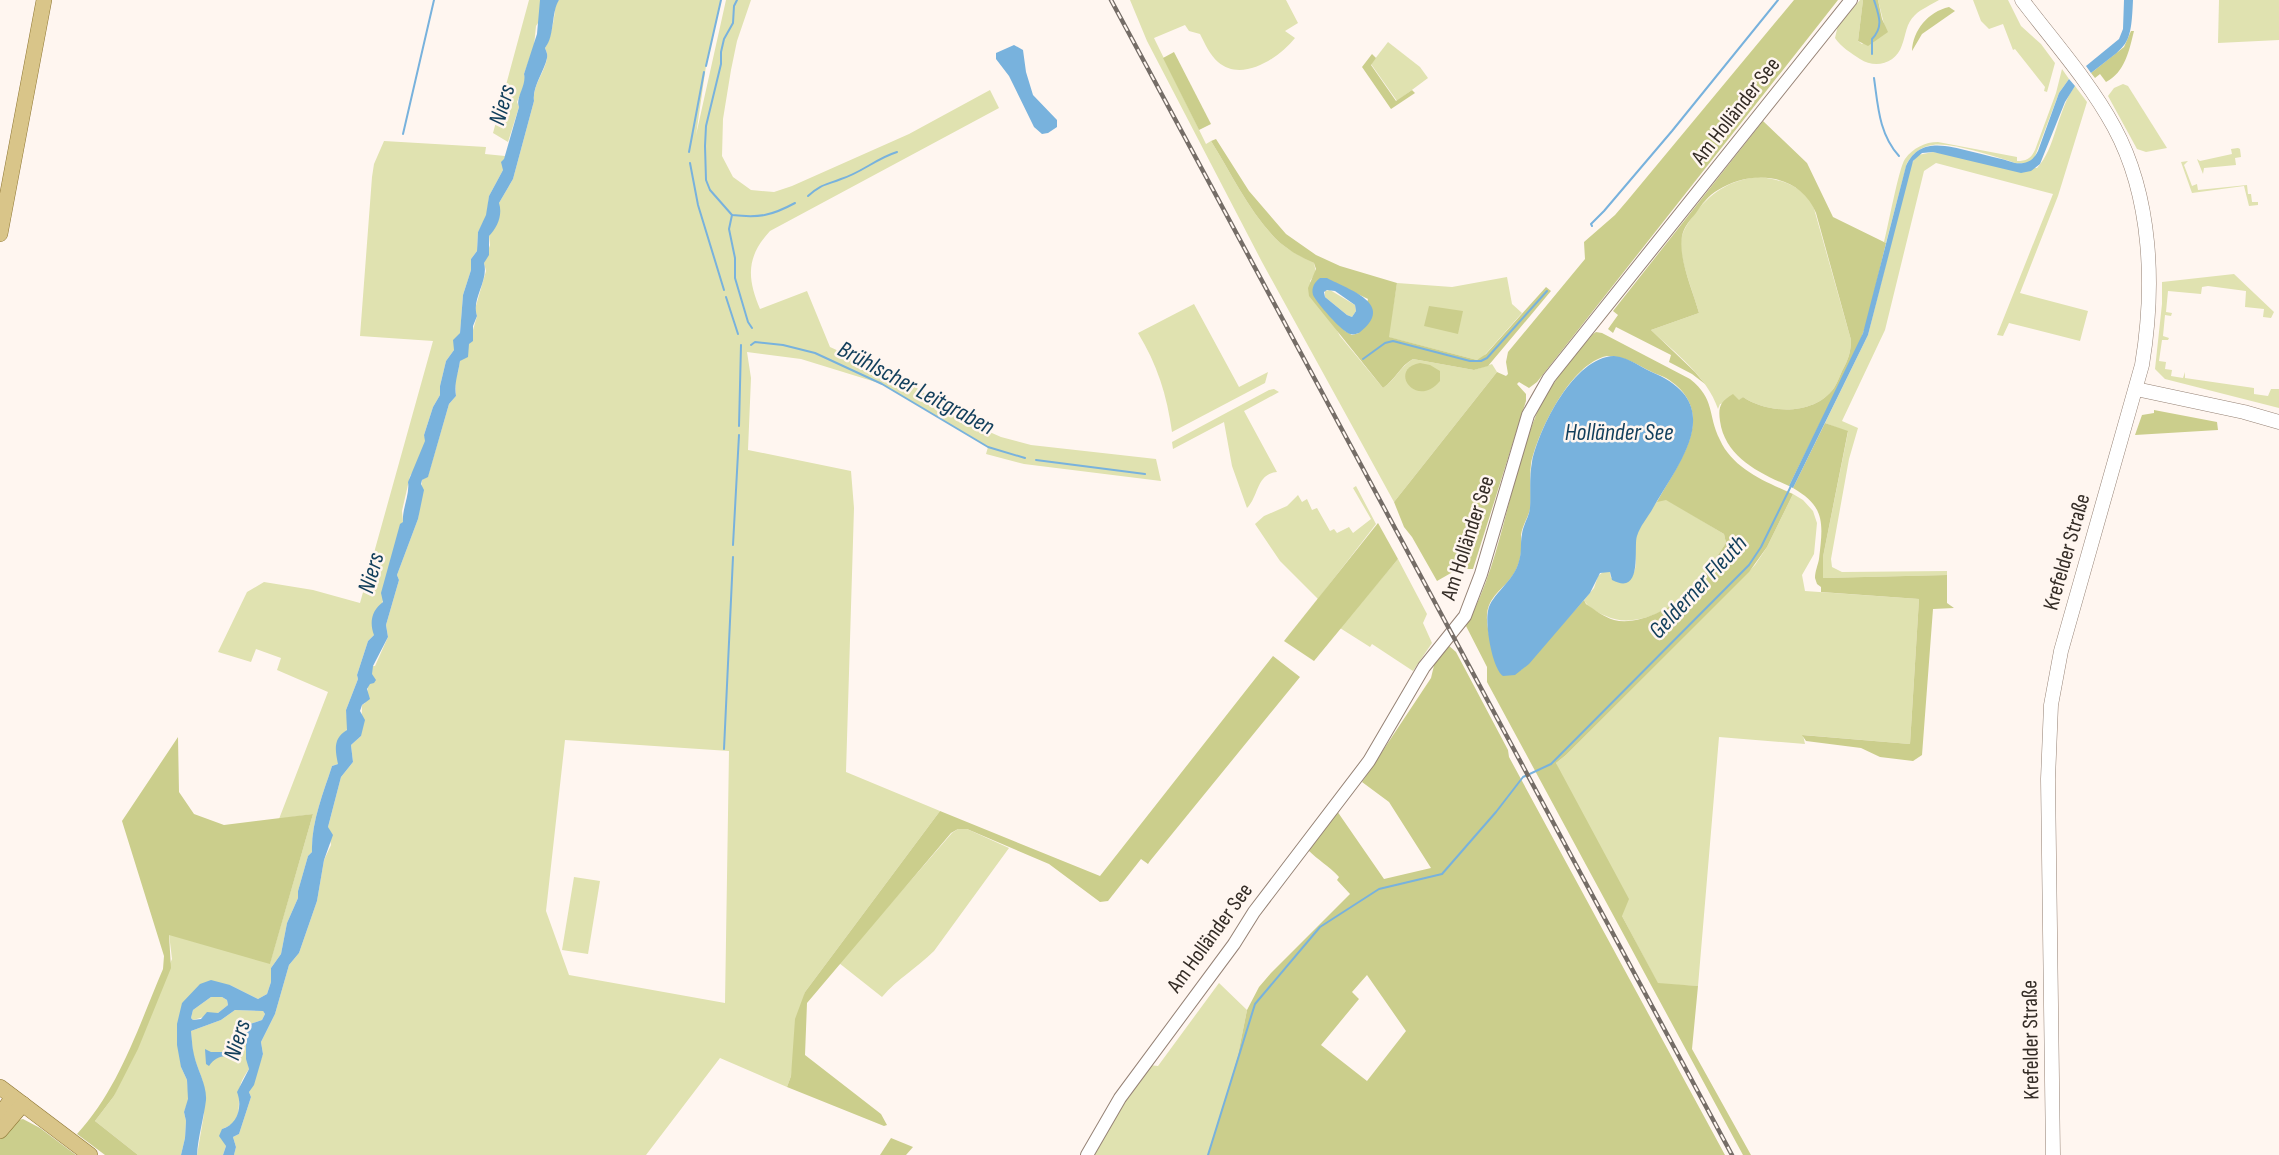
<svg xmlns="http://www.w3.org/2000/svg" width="2279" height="1155" viewBox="0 0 2279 1155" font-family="'Sofia Sans Condensed',sans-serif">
  <rect width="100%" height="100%" fill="#fff6f0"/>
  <g fill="#e0e2b0" fill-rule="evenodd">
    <polygon points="529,0 540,0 540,20 536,26 534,46 524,74 526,81 517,102 519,107 508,142 493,133"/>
    <path d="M559,0H721L706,66L696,135L726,0H751L737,41L731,70L723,119L722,156L733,177L751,190L774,192L792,186L909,134L990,90L999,108L770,231C746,257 747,278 760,309L807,291L830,347L911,384L967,422L1001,437L1031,445L1156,459L1161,481L1024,464L986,454L988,447L882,384L801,359L747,352L751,378L748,450L851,471L854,508L846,772L940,811L805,992L791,1076L787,1087L720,1058L646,1155H234L236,1147L233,1137L239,1134L251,1097L249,1092L263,1054L261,1042L275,1014L289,965L299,953L317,901L324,860L331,845L328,827L341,777L353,762L351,745L361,736L362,705L365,703L372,666H375L388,637L386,625L399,580L397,575L418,519L422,480L428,476L449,404L456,396L455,378L458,372L460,361L469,344L477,316L475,309L486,271L484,263L490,245L489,236L499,203L513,179L534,101C532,86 545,72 547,58C548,54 546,51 545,48C550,42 556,13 555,5ZM565,740L729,751L725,1003L569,975L546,911Z"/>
    <path d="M1130,0H1286L1298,23L1285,31L1295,38C1279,58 1242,83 1218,62C1210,55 1205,44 1200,34L1189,31L1185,25L1154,38L1206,144L1211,141C1231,173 1249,211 1275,238C1286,249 1300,256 1314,263L1316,273L1310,281L1340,336L1383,388C1395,380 1400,367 1413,359L1474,370L1492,364L1497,372L1394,502L1262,262L1147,41Z"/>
    <path d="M1860,0H1863L1858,41L1862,44L1885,28L1878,0H1939C1931,5 1921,9 1915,15C1906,23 1906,35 1902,45C1896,64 1875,69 1860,59C1851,53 1841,47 1835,38L1838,25Z"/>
    <polygon points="1973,0 2008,0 2021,26 2041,44 2055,63 2047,92 2044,91 2045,87 2015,49 2013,50 2003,24 1989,29 1981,21"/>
    <polygon points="2219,0 2279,0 2279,40 2218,43"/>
    <polygon points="1388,42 1420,67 1428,78 1397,101 1371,64"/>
    <path d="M2062,69L2069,79L2059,93L2034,159L2027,163H2015C1997,157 1951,142 1933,145C1921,146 1913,154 1907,163L1886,243L1884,242C1888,227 1899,167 1905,159C1913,148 1925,142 1938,142L2017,157V161C2027,161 2031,158 2035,150L2056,93Z"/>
    <polygon points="2123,84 2128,86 2167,148 2146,152 2137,149 2108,96 2114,88"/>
    <path d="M2075,86L2087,102L2058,196L2020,293L2088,311L2080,341L2009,323L2003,336L1997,335L2053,194L1936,163L1924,171L1885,330L1842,421L1858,428L1849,459L1831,559L1832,567L1842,572L1947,571V575L1823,578V557L1848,432L1825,423L1868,335L1911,164L1918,155L1933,152L2037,168C2056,148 2057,110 2075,86Z"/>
    <path d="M384,141L486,147L485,154L505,156L503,170L489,196L487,215L478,232L477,251L471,259V270L463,295L460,333L454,350L446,361L440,386V395L433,407L424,435L426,440L415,469L410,476L402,511L403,522L374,635L368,641L357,675L358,679L346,710L348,725L338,764L332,766C323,794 311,823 312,852L308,856L298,891V898L287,923L281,954L271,968V982L267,994L258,999L230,985L182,1003L181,1067L187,1080L189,1099L184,1112L186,1121L185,1138L181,1155H138L95,1121L114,1096L172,959L169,934L270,963L313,814L279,819L328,692L277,670L281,658L256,649L251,662L218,652L247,592L264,582L313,590L360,603L433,341L360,336L372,177L374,164Z"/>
    <polygon points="2238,148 2240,149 2241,157 2235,158 2236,165 2204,168 2203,174 2197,159 2200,161 2232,154 2231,149"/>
    <polygon points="2188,161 2184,165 2192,186 2197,184 2198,190 2247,185 2248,194 2251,194 2252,202 2258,202 2258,205 2249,206 2244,186 2192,193 2181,162"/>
    <path d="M1758,177C1780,179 1801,185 1813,205L1851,340C1851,352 1848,360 1842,371C1840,376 1837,383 1834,388C1814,416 1768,414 1743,397L1740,400L1720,404L1718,409C1707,376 1675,353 1651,330L1699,313C1693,292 1684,271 1681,250C1679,236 1686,226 1693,216C1710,193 1729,180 1758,177Z"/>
    <polygon points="2234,274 2274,312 2271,318 2263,317 2264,309 2245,307 2246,291 2208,286 2202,287 2201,294 2168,291 2166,312 2172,313 2171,316 2165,315 2163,336 2169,338 2168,340 2162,340 2159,361 2166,362 2165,369 2172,370 2171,376 2183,378 2185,372 2185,378 2254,388 2254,394 2268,396 2271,389 2279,389 2279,408 2165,379 2155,369 2162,304 2162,282"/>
    <polygon points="1507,277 1512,304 1522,313 1482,358 1477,360 1388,337 1397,283 1452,287"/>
    <polygon points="1330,290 1355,305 1356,311 1352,317 1347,315 1325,297 1325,291"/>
    <path d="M1194,304L1239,387L1268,372L1265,383L1172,432C1167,395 1157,364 1138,333Z"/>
    <path d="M1274,389L1279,392L1244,411L1277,472C1256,474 1259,496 1247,508L1232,466L1224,422L1173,449L1172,442L1269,390Z"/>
    <polygon points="1356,486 1376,524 1318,599 1280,561 1255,524 1264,516 1287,506 1298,495 1302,502 1307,499 1312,510 1317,508 1330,531 1334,529 1337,533 1349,527 1353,533 1371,519 1353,488"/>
    <polygon points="1793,494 1803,500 1813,511 1817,523 1814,554 1802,575 1805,591 1919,599 1910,744 1803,735 1805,744 1719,737 1698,986 1658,984 1622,916 1556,763 1566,755 1755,565 1767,547"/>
    <path d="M1659,499H1666L1724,534L1726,543C1715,559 1704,577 1690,591C1671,611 1632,629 1606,616C1598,613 1587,607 1584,600L1594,588L1598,576L1603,572H1610L1611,578L1625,582C1643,571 1632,554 1636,537C1640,525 1651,508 1659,499Z"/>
    <polygon points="1398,559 1427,614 1423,623 1432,643 1413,671 1372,644 1370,647 1340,628"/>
    <path d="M958,829H967L1009,848L934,951C917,968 897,979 882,997L839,963L952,833Z"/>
    <polygon points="574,877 600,881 588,954 562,950"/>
    <polygon points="1219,983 1247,1010 1238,1055 1208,1155 1093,1155 1104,1132 1149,1065 1158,1066"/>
    <polygon points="211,997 222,997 227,1000 228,1005 218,1013 193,1020 191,1018 193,1010"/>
    <path d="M235,1010L263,1011L265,1014L262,1020L250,1024C244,1039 247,1054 249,1069C246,1073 243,1078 241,1083C235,1100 247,1121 222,1129L226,1146L223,1155H197L204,1114L203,1082L193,1054L191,1031L221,1020Z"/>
  </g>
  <g fill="#cbce8c" fill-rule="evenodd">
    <polygon points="1794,0 1838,0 1537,382 1529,388 1519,382 1517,384 1526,394 1526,401 1473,569 1458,569 1437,581 1412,537 1404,527 1394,502 1497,372 1506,376 1508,374 1506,362 1508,352 1585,259 1584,242 1615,215 1627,201"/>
    <polygon points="1863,0 1878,0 1882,19 1888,32 1868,46 1858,41"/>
    <path d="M1949,7L1955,11L1922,34L1912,51C1913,30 1928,12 1949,7Z"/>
    <path d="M2131,31H2134C2129,51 2125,72 2106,82L2100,74L2095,78L2091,73L2124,47Z"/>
    <polygon points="1174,52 1211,124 1199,130 1163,58"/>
    <polygon points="1372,54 1376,58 1371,65 1396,101 1412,90 1415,93 1391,109 1362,67"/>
    <path d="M1763,121L1807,163L1833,217L1886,243L1867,322L1859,344L1789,486C1759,473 1725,457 1720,421C1718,407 1720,402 1733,394L1739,400L1743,397C1768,414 1814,416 1834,388C1837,383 1840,376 1842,371C1848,360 1851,352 1851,340L1816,213C1800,173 1751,169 1718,190C1708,196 1702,204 1696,213C1690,220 1684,227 1682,236C1678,258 1693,291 1699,313L1651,330L1695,372L1705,384L1692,374L1669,362L1671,355L1616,327L1613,333L1608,329L1618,315L1613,311Z"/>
    <path d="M1216,139L1249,191L1286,234L1316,255L1340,266L1397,283L1389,337L1477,360L1486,354L1546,287L1551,291L1488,366L1474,370L1413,359C1400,366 1395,380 1383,388L1309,296L1308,288L1316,269L1314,263C1300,257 1286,249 1275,238C1249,211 1231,173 1211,141ZM1335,283L1368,299L1359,333L1352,335L1345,331L1313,294Z"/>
    <polygon points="1429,306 1463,311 1458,334 1424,326"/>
    <path d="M1596,332L1602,333L1690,379C1716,400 1707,414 1720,440C1733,469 1766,482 1793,494L1767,547L1749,572L1566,755L1556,763L1629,899L1622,916L1658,983L1698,986L1692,1049L1751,1155H1743L1487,682V667L1466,626C1503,559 1508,482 1537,413C1550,383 1573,358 1593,334ZM1607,356C1626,356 1637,365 1654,373C1658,375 1663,376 1666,378C1721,412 1678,463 1657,502L1666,500L1724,534L1726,543C1715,559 1704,577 1690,591C1673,608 1638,626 1614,620C1604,617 1595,610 1586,604L1584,600L1521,670L1491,643C1488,630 1484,615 1490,603C1498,588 1513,582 1519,562C1522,553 1521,545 1521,535C1522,526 1528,518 1530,509C1532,494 1529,479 1531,464C1538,431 1571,363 1607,356Z"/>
    <path d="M1420,363L1430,365L1440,371V381C1416,410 1387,369 1420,363Z"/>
    <polygon points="2154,410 2217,422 2218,430 2135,435 2142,415 2154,413"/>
    <path d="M1825,423L1848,431L1823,557V578L1947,575V603L1954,608L1933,609L1922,755L1913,761L1880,757L1861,748L1806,741L1802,735L1910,744L1919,599L1821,592V587L1817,584L1815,578C1815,571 1818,565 1819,559C1823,524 1826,507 1793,488Z"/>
    <polygon points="1378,523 1398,559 1314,661 1284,641"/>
    <path d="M1447,644L1456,652L1508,750L1509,757L1725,1155H1208L1238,1055L1247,1010L1259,987L1271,973L1350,894L1337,880L1339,877C1329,866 1318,860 1308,850L1337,811L1384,879L1431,868L1389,802L1362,782L1431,678L1436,657ZM1367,975L1406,1031L1367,1081L1321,1045L1359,999L1352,992Z"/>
    <polygon points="1273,656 1300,677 1150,861 1148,864 1141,859 1108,901 1100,902 1049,864 967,829 958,829 951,833 807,1003 805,1055 881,1114 887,1125 884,1126 787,1087 791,1076 795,1019 805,992 940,811 1100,876"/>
    <path d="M178,737L179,792L194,814L224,825L313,814L270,964L169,935L171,968L138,1049L114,1096L95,1121L138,1155H105L77,1134C119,1089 139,1025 163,969L164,956L122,821Z"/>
    <polygon points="23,1119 40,1128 76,1155 0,1155 0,1136 19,1120"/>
    <polygon points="891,1138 913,1147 906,1155 880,1155"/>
  </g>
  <g fill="#78b2dd" fill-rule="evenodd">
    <path d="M540,0H559C551,12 555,36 545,48C546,51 548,54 547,58C544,72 532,87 534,101L513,179L499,203C503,215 497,228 489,236V255L484,263C489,281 471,299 477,316L473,326V341L469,344L468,357L460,361C458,375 454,382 456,396L449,404L428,477L422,480L421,484L424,490L418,519L397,575L399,580L386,625L388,637L373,666L372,674L376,680L374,683L370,684L367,689L370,699L362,705L360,711L365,720L361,736L351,745L353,762L341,777L328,827L333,835L324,860L317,901L299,953L289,965L275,1014L261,1042L263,1054L254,1085L249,1092L251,1097L239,1134L233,1137L236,1147L234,1155H223L226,1146L219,1136L222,1129C237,1125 243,1107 237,1092L249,1069L246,1059V1033L250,1024L262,1020L265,1014L263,1011L235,1010L221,1020L191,1031C192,1039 192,1047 194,1055C197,1069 207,1085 206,1100C204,1117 198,1137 197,1155H181L185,1138L186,1121L184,1112L188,1099L187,1080L181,1067L177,1045V1024L182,1003L200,984L211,980L230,985L258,999L267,994L271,982V968L281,954L287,923L298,898V891L308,856L312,852C311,823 323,794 332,766L338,764C335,750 333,738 347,730L346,710L358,679L357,675L368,641L374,635C369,622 372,610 383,602L381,593L400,524L403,522C402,508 410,495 408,482L425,441L424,435L433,407L440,395V386L446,361L454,350L453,340L460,333L463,295L471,270V259L477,251L478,232L486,215L489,196L503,170L501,162L504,159L519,107C515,98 527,85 524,74L537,34ZM211,997H222L227,1000L228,1005L218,1013L207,1012L201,1019L193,1020L191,1018L193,1010Z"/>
    <path d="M2124,0H2133C2131,48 2128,44 2091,73L2086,66L2119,39L2123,29Z"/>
    <polygon points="1014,45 1023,50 1026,72 1033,95 1057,120 1057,127 1048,133 1042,134 1034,127 1009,76 996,59 996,53"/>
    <path d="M2069,79L2075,86L2065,102L2040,164L2031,171L2021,173L1933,152L1922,153L1913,161L1868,335L1793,488L1789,486L1863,333L1906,166C1919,138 1944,145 1969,151C1984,155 2000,158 2015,163C2027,164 2033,161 2038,151L2059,93Z"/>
    <path d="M1320,278H1327C1349,290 1397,304 1359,333C1355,334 1354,335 1350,334C1342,332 1316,302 1313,295C1311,287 1315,282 1320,278ZM1327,290L1335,291L1355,305L1356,311L1352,317L1347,315L1325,297L1324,292Z"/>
    <path d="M1614,356C1631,358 1641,368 1656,374C1727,406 1679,463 1653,508C1648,517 1640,526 1637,536C1633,546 1644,597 1612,580L1610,572L1600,573L1590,593L1529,664L1515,675L1503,676C1492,668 1485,624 1488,611C1491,594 1514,582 1519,561C1522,552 1520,544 1522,534C1523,525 1529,517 1530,508C1531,493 1529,478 1532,462C1539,428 1574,357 1614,356Z"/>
    <path d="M232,1048L237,1049L240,1054L236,1059C224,1055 217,1055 209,1066L206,1064L205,1049L211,1052H228Z"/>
  </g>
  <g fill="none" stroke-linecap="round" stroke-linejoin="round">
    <g stroke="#78b2dd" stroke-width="2">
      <path d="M737,0L734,6L733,23L724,39L721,52V64L706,126L705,146L706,180L710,190L732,215C759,218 771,216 795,203"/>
      <path d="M1872,54V39C1884,26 1879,16 1874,0"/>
      <polyline points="706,66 721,0"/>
      <path d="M1874,78C1878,106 1879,134 1899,156"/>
      <polyline points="403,134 434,0"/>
      <polyline points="689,152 704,72"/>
      <polyline points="690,163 698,205 724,290"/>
      <path d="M808,196C821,184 826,185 841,179C861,173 877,158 897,152"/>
      <polyline points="732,215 729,229 735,258 735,278 748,322 752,328"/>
      <polyline points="1592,226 1591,224 1604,211 1672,131 1778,0"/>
      <polyline points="726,297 738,334"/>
      <polyline points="751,345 755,342 783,345 815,353 882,384 988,447 1025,458"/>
      <polyline points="1363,359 1385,343 1393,341 1470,361 1481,361 1487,358 1547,291"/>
      <polyline points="739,426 741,345"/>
      <polyline points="1036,460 1145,474"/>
      <polyline points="733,545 739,435"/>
      <polyline points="724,749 733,557"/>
      <polyline points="1208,1155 1255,1004 1320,927 1379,889 1442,874 1496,812 1523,777 1551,764 1749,565 1761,547 1791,486"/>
    </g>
    <defs>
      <polyline id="tertiary" points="1087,1155 1120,1098 1234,944 1254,912 1369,761 1424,667 1465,616 1481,574 1528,415 1549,378 1851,0"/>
      <g id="secondary">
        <path d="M2022,0C2053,41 2089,81 2114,127C2152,197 2155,287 2142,365L2061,651L2051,705L2048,779L2053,1155"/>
        <polyline points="2136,389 2244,412 2279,422"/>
      </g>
      <g id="primary">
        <polyline points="0,234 44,0"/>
        <polyline points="0,1087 90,1155"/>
        <polyline points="0,1115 13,1097"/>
        <polyline points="0,1131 23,1104"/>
      </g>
    </defs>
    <use href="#tertiary" stroke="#958275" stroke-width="14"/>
    <use href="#secondary" stroke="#958275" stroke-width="15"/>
    <use href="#primary" stroke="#8e7634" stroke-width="16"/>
    <use href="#tertiary" stroke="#fff" stroke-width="12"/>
    <use href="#secondary" stroke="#fff" stroke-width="14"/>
    <use href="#primary" stroke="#d9c589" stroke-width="15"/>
    <defs>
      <polyline id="rail" points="1111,0 1732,1155"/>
    </defs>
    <use href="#rail" stroke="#756d67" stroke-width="4.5"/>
    <use href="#rail" stroke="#fff6f0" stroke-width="2" stroke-dasharray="7" stroke-linecap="butt"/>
  </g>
  <g text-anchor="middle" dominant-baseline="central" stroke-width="5" stroke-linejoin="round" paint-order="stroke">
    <g font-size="22" fill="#342c26" stroke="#fff6f0">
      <text transform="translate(1736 111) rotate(-52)">Am Holländer See</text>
      <text transform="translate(1468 538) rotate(-72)">Am Holländer See</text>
      <text transform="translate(2067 552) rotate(-74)">Krefelder Straße</text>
      <text transform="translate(1210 938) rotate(-54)">Am Holländer See</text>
      <text transform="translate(2031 1040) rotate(-91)">Krefelder Straße</text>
    </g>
    <g font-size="24" font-style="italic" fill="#113e5b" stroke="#fff6f0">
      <text transform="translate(502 105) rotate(-74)">Niers</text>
      <text transform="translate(916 388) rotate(28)">Brühlscher Leitgraben</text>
      <text x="1619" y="432">Holländer See</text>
      <text transform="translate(371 573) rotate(-74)">Niers</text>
      <text transform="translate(1698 587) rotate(-47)">Gelderner Fleuth</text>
      <text transform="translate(237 1040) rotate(-73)">Niers</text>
    </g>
  </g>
</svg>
